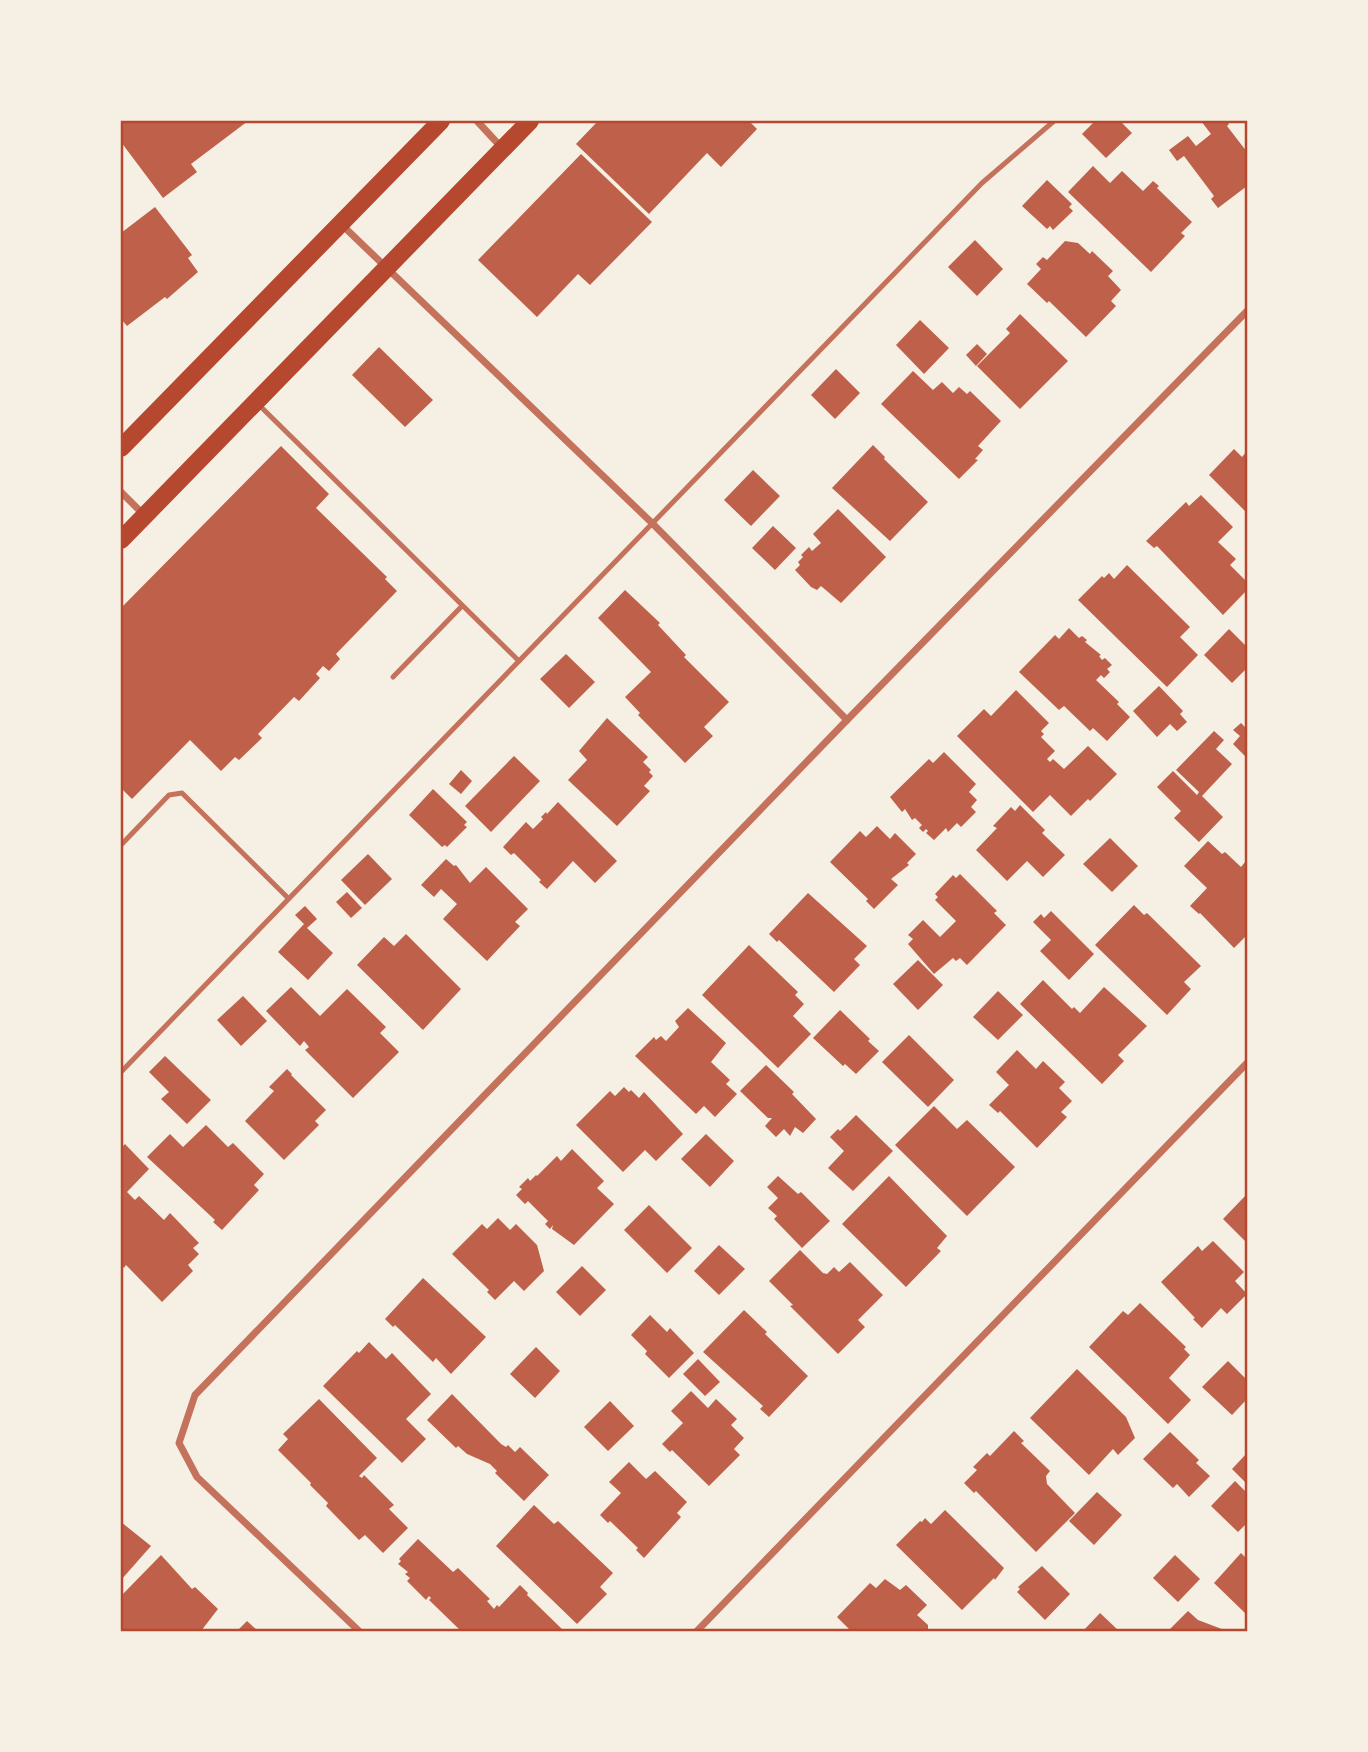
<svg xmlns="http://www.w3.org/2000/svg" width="1368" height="1752" viewBox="0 0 1368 1752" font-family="'Fira Sans',sans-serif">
  <rect width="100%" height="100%" fill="#f6efe4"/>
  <g fill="#bf614a">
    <polygon points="121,121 248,121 191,164 197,172 163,198 121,142"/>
    <polygon points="598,121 749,121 757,129 721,167 707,153 649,214 576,144"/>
    <polygon points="1095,121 1120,121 1132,133 1106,158 1082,134"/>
    <polygon points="1201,121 1227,121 1229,124 1227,126 1247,152 1247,186 1218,208 1211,199 1214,196 1184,156 1177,161 1169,150 1188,136 1196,146 1211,134"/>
    <polygon points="581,154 652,222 590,285 578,274 537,317 478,260"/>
    <polygon points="1093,166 1110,183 1122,171 1143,191 1153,181 1159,186 1157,188 1192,222 1181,233 1185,236 1151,272 1068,192"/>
    <polygon points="1047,180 1072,204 1069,207 1073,211 1053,230 1050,226 1047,229 1022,206"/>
    <polygon points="155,207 192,255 188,258 198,272 167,299 165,297 127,326 122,320 121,321 121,233"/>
    <polygon points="975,240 1003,269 977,296 948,267"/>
    <polygon points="1065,241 1078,243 1090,254 1092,251 1113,271 1108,276 1121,290 1111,301 1116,306 1086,337 1049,301 1047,303 1027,284 1041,269 1036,264 1043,257 1047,260"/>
    <polygon points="1020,314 1068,361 1020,409 977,366 1010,333 1006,329"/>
    <polygon points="920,320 949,348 924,374 896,345"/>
    <polygon points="977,344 987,354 976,366 966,355"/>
    <polygon points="379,347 433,400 405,427 352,375"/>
    <polygon points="836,369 860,393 835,419 811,395"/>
    <polygon points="913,371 933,390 942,382 953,393 959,387 967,394 970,391 1001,421 978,446 983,450 975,459 978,460 959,479 881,404"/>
    <polygon points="873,445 885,457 884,459 928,502 890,541 832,488"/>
    <polygon points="281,446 329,494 316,508 387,577 385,579 397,591 336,654 340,659 329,671 323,666 316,674 320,678 299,701 294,697 258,734 262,738 239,760 235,757 221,771 190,740 132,799 121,788 121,608"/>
    <polygon points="1234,449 1242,457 1247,451 1247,513 1209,475"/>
    <polygon points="753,470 780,496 751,526 724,500"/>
    <polygon points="1201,495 1233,527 1218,542 1236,559 1230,565 1247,582 1247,590 1223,615 1157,546 1154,548 1146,541 1186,502 1189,506"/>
    <polygon points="838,509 886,557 841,603 821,586 817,590 811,587 795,570 800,565 798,562 803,557 801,555 809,547 812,551 821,543 813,534"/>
    <polygon points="773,526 796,548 775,570 752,548"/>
    <polygon points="1127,565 1190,627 1180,637 1198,655 1167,687 1078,600 1102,576 1104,578 1109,573 1114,579"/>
    <polygon points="625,590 660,623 658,625 686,655 684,657 729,702 704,727 713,736 685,763 638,715 640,713 625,697 651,672 598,618"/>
    <polygon points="1069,628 1079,638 1082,636 1087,640 1085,642 1101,655 1099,656 1102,660 1105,658 1112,665 1107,669 1110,672 1104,678 1101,675 1096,680 1119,702 1117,704 1130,717 1107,741 1093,728 1090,731 1064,706 1059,710 1019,672 1055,635 1059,639"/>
    <polygon points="1229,629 1247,647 1247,668 1232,683 1204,655"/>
    <polygon points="566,654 595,682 569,708 540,679"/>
    <polygon points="1159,686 1183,711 1180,714 1187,722 1177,731 1170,724 1157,737 1133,711"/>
    <polygon points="1016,690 1049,723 1041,731 1044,734 1041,737 1055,751 1047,759 1050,762 1053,759 1064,769 1088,746 1117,774 1090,801 1088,799 1071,816 1050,795 1033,812 957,736 984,709 991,716"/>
    <polygon points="607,718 648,757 643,762 651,770 649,772 653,776 644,786 650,791 617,826 568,780 587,760 579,751"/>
    <polygon points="1241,723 1247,729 1247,758 1233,744 1240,736 1233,730"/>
    <polygon points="1214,731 1224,740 1216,749 1232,764 1202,796 1223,817 1199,842 1174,818 1181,811 1157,787 1173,771 1197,795 1199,792 1176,770"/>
    <polygon points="944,752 976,784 969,792 977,800 971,807 976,812 961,827 957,823 948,832 946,828 934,840 926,833 928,831 926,829 923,832 919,828 922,825 915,818 912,820 905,809 902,812 890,797 929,759 933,763"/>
    <polygon points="514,756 540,781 491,832 465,806"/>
    <polygon points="461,770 472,781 461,794 449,784"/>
    <polygon points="433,789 467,822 464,825 467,827 447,847 445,845 442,847 409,815"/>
    <polygon points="558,802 617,861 595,883 573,861 547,889 539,882 541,880 514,853 511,855 503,847 526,822 533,829 543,819 541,817 546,812 547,814"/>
    <polygon points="1020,805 1045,830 1042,833 1065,855 1043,877 1027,861 1007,881 976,850 997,828 993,826 1011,807 1015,811"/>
    <polygon points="877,826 890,839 895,833 916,854 907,863 909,865 891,879 898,885 874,909 866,901 868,899 830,862 860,831 866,837"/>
    <polygon points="1110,838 1138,866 1112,892 1083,864"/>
    <polygon points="1208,841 1222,854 1225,852 1241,867 1245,862 1247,864 1247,935 1234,948 1200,913 1199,914 1190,906 1207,888 1184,866"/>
    <polygon points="368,854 392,879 365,905 341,880"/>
    <polygon points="446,859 454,866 456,865 470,883 486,867 528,909 515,922 520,926 487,961 443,919 457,904 441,889 434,897 421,885"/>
    <polygon points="960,874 997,911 994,913 1006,925 967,965 960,958 956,961 953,958 934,974 908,944 913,939 908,935 923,920 940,937 956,921 935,900 938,897 935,894 953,875 956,878"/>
    <polygon points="347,892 362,908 351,918 336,902"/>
    <polygon points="808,893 867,946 854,959 860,965 834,992 779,940 777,942 769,934"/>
    <polygon points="1134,905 1144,915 1147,913 1201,966 1184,982 1191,989 1167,1015 1095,945"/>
    <polygon points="305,906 317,919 307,928 333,953 308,980 278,952 304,924 295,915"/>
    <polygon points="1051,911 1094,954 1069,980 1040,951 1051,940 1033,922 1041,914 1044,918"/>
    <polygon points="406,934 461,989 423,1030 357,965 384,937 394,946"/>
    <polygon points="749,945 798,992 795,995 804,1004 793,1016 811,1034 778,1068 702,995"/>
    <polygon points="918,960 943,985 918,1010 893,984"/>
    <polygon points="1043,980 1072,1009 1074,1007 1080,1013 1104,987 1147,1026 1118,1055 1124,1061 1102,1084 1020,1004"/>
    <polygon points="291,987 320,1016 347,989 386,1027 380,1033 399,1052 353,1098 305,1050 309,1047 304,1041 300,1046 266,1011"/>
    <polygon points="998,991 1023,1015 998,1040 973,1017"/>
    <polygon points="243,996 267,1021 241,1046 217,1020"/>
    <polygon points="688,1008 726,1043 711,1062 730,1080 726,1084 737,1094 715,1117 704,1106 696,1114 635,1056 654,1037 656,1040 661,1036 666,1041 679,1027 675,1021"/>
    <polygon points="840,1010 870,1039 868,1041 879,1051 856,1074 845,1064 843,1066 813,1038"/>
    <polygon points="909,1035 954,1080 928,1107 882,1062"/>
    <polygon points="1017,1050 1036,1069 1043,1061 1065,1082 1059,1088 1072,1101 1061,1112 1067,1117 1037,1148 1000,1111 998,1113 989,1105 1009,1085 996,1072"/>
    <polygon points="165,1056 211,1100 187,1124 161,1099 169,1092 149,1072"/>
    <polygon points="766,1065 794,1092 792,1094 816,1119 803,1133 795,1127 790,1136 784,1129 776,1137 765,1126 772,1118 768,1118 740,1091"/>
    <polygon points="287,1069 292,1074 291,1075 326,1110 315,1121 319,1125 284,1160 245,1121 274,1091 269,1087"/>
    <polygon points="624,1087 629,1092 631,1090 639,1098 644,1092 683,1134 656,1161 645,1150 623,1172 576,1125 610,1091 615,1096"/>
    <polygon points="934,1106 957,1129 967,1120 1015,1167 967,1216 895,1145"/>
    <polygon points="856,1115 893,1151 853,1191 828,1168 844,1151 830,1137 838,1129 840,1131"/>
    <polygon points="206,1125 228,1147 233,1143 264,1174 254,1185 259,1190 222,1230 213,1222 215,1220 147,1157 170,1134 183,1147"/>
    <polygon points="706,1134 734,1161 710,1187 681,1159"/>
    <polygon points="125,1144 149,1169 127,1192 135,1200 139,1196 164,1220 170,1213 199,1243 193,1248 199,1254 188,1265 193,1271 162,1302 126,1265 124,1268 121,1264 121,1148"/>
    <polygon points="572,1149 604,1181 597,1188 614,1204 574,1245 552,1229 553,1225 550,1229 545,1224 548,1221 528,1201 525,1204 516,1195 522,1189 519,1187 528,1178 530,1181 536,1175 537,1176 557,1156 561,1161"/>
    <polygon points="778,1176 798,1194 801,1192 830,1221 802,1248 774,1219 777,1216 768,1208 778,1198 767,1187"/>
    <polygon points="889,1176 947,1236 937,1248 941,1251 906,1287 842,1224"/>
    <polygon points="1247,1194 1247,1243 1223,1219"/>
    <polygon points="649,1205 692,1248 667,1273 624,1230"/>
    <polygon points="498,1218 510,1230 516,1224 537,1245 544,1271 524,1291 514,1281 495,1300 487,1292 489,1290 452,1254 482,1224 487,1229"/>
    <polygon points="1213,1241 1244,1272 1235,1281 1247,1294 1227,1314 1221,1308 1202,1328 1193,1319 1195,1318 1161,1282 1198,1246 1202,1251"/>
    <polygon points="719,1245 745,1269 719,1295 694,1271"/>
    <polygon points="800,1250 823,1273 827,1274 834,1267 839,1272 850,1262 883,1295 858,1320 865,1327 838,1354 790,1306 793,1305 769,1281"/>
    <polygon points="582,1266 606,1290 580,1316 556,1292"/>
    <polygon points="423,1278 486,1337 451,1374 436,1358 433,1362 395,1325 393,1327 385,1319"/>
    <polygon points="1140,1303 1186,1347 1184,1349 1190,1355 1169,1378 1191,1400 1168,1424 1089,1347 1123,1311 1128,1315"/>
    <polygon points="744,1310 767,1332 765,1334 808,1376 769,1417 760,1409 763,1406 703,1352"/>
    <polygon points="650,1315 667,1332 670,1328 694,1353 669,1378 645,1354 647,1351 631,1335"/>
    <polygon points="369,1342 386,1359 392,1353 431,1394 406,1419 426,1439 402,1463 323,1386 357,1351 359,1353"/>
    <polygon points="536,1347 560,1371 535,1398 510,1374"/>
    <polygon points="698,1359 720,1382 705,1396 683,1374"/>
    <polygon points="1228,1361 1247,1380 1247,1399 1232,1415 1202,1387"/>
    <polygon points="1077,1369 1126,1417 1135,1438 1118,1455 1113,1449 1089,1475 1030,1418"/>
    <polygon points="691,1391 708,1408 716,1399 737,1419 731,1425 744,1438 734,1449 740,1455 709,1486 672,1450 670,1452 662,1444 683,1423 671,1411"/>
    <polygon points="452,1394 501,1444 506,1447 508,1445 515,1452 520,1447 549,1475 524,1501 495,1473 497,1471 490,1464 467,1454 458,1446 456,1448 427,1420"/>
    <polygon points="319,1399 377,1458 359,1476 362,1478 364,1475 394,1505 389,1509 408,1528 383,1553 365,1535 359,1540 326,1506 328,1503 310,1485 311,1483 278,1450 288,1439 283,1434"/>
    <polygon points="610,1401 634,1426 608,1451 584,1427"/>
    <polygon points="1014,1431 1024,1441 1021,1443 1050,1471 1046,1476 1047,1484 1075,1513 1036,1552 976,1491 974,1493 964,1483 977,1470 973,1467 987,1453 990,1456"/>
    <polygon points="1170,1432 1199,1460 1196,1463 1210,1476 1189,1497 1177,1484 1173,1488 1143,1459"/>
    <polygon points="1247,1453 1247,1484 1232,1469"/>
    <polygon points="629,1462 646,1479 655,1471 687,1502 677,1513 681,1517 644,1558 636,1550 638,1548 610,1521 608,1523 600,1515 621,1493 609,1482"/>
    <polygon points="1235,1481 1247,1493 1247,1523 1238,1532 1211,1506"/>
    <polygon points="1097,1492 1122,1515 1094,1545 1069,1521"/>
    <polygon points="534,1505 554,1524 558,1521 613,1573 600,1587 607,1594 577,1624 496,1546"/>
    <polygon points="945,1510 1004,1568 995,1580 994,1578 962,1610 896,1545 920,1521 922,1522 925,1518 931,1524"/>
    <polygon points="121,1522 151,1546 121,1580"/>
    <polygon points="418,1539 453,1572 458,1568 490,1599 487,1601 494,1609 497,1605 499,1607 520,1585 528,1593 527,1595 564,1631 461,1631 429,1600 431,1598 429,1596 426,1600 407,1581 410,1578 405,1574 408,1572 398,1564 401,1561 399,1559"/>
    <polygon points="1241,1553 1247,1559 1247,1615 1214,1583"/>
    <polygon points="161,1555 192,1589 195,1587 218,1609 201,1631 121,1631 121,1596"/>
    <polygon points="1175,1555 1200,1579 1178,1602 1153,1578"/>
    <polygon points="1042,1566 1070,1594 1045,1620 1017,1592 1020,1589 1018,1587"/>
    <polygon points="885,1579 900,1590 906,1585 927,1605 917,1615 928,1625 928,1631 851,1631 837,1617 870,1583 876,1588"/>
    <polygon points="1188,1611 1198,1620 1227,1631 1168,1631"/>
    <polygon points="1100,1613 1119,1631 1083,1631"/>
    <polygon points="247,1621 258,1631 237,1631"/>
  </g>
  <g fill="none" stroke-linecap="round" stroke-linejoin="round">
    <g stroke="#c5725c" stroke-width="5">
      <polyline points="258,404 519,661"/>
      <polyline points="393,677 462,606"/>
      <polyline points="121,845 169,795 182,793 288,898"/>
      <polyline points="121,1072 982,183 1054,121"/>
    </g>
    <g stroke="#c5725c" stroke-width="7">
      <polyline points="477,121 502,148"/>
      <polyline points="341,224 652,523 847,720"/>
      <polyline points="121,492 144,515"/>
      <polyline points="359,1631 197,1477 179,1443 195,1395 847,720 1247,311"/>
      <polyline points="697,1631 1247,1063"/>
    </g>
    <g stroke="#b5482f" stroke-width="18">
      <polyline points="121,448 441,121"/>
      <polyline points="121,540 530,121"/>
    </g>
  </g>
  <rect width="1368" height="1752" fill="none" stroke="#f6efe4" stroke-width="245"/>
  <rect x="122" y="122" width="1124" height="1508" fill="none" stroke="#b5482f" stroke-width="2.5"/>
</svg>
